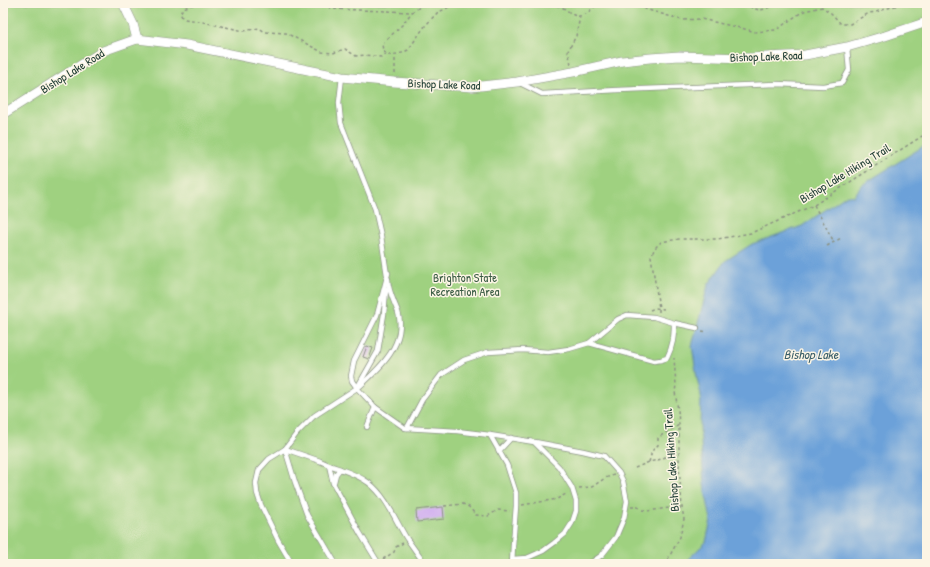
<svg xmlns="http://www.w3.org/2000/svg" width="930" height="567" viewBox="0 0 930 567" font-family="'Patrick Hand',sans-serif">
  <rect width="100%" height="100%" fill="#fcf5e5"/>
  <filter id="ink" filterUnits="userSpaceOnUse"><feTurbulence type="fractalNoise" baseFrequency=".025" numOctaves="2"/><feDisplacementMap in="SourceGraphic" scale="8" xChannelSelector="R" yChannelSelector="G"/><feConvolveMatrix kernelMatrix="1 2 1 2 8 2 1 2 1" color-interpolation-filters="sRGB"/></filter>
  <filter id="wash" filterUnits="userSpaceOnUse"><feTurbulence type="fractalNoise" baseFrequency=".012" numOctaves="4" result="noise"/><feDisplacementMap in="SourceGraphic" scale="16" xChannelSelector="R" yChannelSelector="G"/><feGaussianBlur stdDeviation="0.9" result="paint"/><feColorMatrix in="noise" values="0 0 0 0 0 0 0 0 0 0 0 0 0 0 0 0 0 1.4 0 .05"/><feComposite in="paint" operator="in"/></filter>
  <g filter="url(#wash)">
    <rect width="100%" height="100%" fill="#f9e9d3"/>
    <rect fill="#9fd180" stroke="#5f875a" x="3" y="3" width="924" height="561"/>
    <polygon fill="#6ca1d9" stroke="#466f86" points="927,144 927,564 683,564 706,542 711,520 704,485 700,427 701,395 697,378 692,346 708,285 725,261 752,244 802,226 847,195 854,196 862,185"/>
    <g id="blocks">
      <g fill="#cca7f1">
        <polygon points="367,346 373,348 369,359 363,357"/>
        <polygon points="443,507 444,519 417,522 416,510"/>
      </g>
    </g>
  </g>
  <g filter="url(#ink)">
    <use href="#blocks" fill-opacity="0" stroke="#8c9384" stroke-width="1"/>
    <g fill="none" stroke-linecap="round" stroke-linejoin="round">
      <defs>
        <g id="service">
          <polyline points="342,77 339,103 341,123 375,209 381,236 387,275"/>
          <polyline points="520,83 542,94 618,90 777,84 823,86 842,83 849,70 847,47"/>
          <polyline points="388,273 377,315 354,361 351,376 352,381 357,388 375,407 405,428 457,431 490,435 534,442 559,467 572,488 576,501 576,511 572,523 565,534 554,543 543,551 527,558 513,559"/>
          <path d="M627,315L654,317L674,323C674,337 673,346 667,358L661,360L654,361L589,343L618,319Z"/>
          <polyline points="674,323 697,328"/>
          <path d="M360,386C381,367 407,343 398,312C394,301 388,291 388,279"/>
          <polyline points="367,427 375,407"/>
          <polyline points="407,428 422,400 441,375 464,360 488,352 523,350 548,352 569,349 589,343"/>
          <polyline points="490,435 507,465 516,493 516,506 513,545 512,564"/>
          <polyline points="535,442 583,451 604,456 619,473 623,481 627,501 624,518 616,537 602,555 589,564"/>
          <polyline points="499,451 511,438"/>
          <polyline points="329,465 320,461 285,449 297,433 314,416 357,388 378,351 384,314 386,289"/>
          <polyline points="334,482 336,474 340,469"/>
          <polyline points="292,564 278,540 261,505 257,493 256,483 259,470 269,459 285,449 295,482 307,515 336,564"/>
          <path d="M379,564L360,533L333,483L329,465C342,470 357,474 369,483C387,497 395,520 407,539C413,547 419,556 425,564"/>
        </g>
        <g id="minor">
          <polyline points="123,3 133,24 137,39"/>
          <polyline points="3,114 103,51 137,39 187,45 342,77 394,82 472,87 517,82 573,72 622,61 650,58 679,56 748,58 805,55 847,47 885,36 927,22"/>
        </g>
      </defs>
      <use href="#service" stroke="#8c9384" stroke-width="6"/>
      <use href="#minor" stroke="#8c9384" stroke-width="10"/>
      <g stroke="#8c9384" stroke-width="1.5" stroke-dasharray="3 3" stroke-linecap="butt">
        <path d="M199,3C192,6 184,5 180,13L182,17L185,19L198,21L244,31L259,28L265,32L286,33L322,52L333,53L345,49L356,56L365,55L381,57L387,54"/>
        <polyline points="324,3 332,9 412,12"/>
        <polyline points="423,3 420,7 412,12 402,25 382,44 383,51 388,55 391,55 402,53 408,50 425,26 437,13 453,5 460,3"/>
        <path d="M539,3C545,6 552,4 558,6C564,7 567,11 572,14C582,21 591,9 599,3"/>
        <polyline points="633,3 645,9 682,20 701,19 749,30 754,32 776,30 799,14 804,11 822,7 831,13 841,24 850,24 869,13 876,12 904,3"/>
        <path d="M745,3C755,12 765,12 775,3"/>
        <polyline points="571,64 568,51 576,36 580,17"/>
        <polyline points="395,74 395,54"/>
        <polyline points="814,205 834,242"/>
        <polyline points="827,246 841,238"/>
        <polyline points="650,310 655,308 664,309"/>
        <polyline points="659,312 659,308 651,256 655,248 661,242 679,239 718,239 751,233 814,205 927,133"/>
        <polyline points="702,331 707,332"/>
        <polyline points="649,462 652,451 658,445 658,438 665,433 679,425"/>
        <polyline points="635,468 649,462 662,459 671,453 679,451"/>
        <polyline points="579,488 592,487 605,478 614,475"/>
        <polyline points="522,505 557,499 568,493"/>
        <polyline points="444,506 463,504 469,507 476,515 488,516 498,510 510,511"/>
        <polyline points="631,507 638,507 642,510 647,511 669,508 682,508"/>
        <polyline points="383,559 394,552 396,547 403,543"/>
        <polyline points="664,564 668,559 680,537 684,519 682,508 679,466 679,425 678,410 675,392 676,385 674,358"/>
      </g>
      <use href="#service" stroke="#fff" stroke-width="4.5"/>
      <use href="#minor" stroke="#fff" stroke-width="9"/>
    </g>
  </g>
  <g text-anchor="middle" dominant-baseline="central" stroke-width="3" stroke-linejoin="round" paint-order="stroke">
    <g font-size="12" fill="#1f3d34" stroke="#fcf5e5">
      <text transform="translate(766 56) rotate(-2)">Bishop Lake Road</text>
      <text transform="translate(72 71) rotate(-32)">Bishop Lake Road</text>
      <text transform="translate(444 84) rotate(2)">Bishop Lake Road</text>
      <text transform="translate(845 173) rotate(-31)">Bishop Lake Hiking Trail</text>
      <text transform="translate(671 460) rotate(-94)">Bishop Lake Hiking Trail</text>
    </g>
    <g font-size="12" fill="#395b43" stroke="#fcf5e5">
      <text x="465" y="277">Brighton State<tspan x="465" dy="14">Recreation Area</tspan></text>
    </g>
    <g font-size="13" font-style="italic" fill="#365b66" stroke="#fcf5e5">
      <text x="811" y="354">Bishop Lake</text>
    </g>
  </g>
  <rect width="930" height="567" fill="none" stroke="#fcf5e5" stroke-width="16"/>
</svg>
